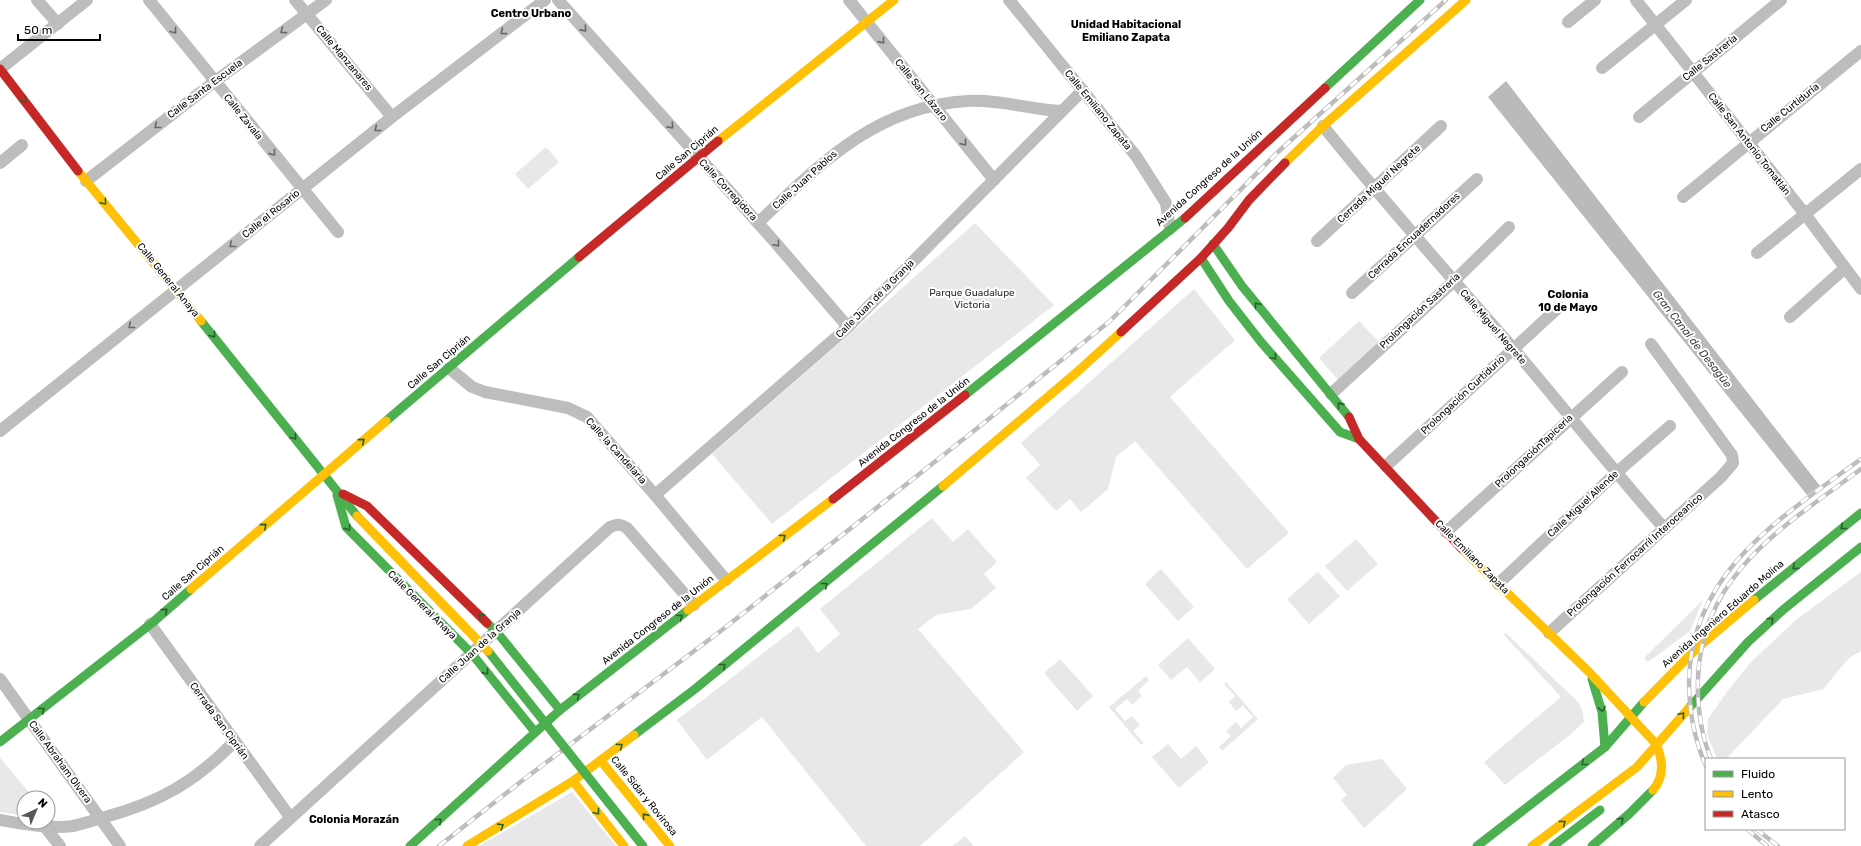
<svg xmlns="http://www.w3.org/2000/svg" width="1861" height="846" viewBox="0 0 1861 846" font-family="Rubik,sans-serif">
  <rect width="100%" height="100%" fill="#fff"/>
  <g fill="#e8e8e8">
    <polygon points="546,147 559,162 528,189 515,174"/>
    <polygon points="975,223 1054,305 772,524 712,454 874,313"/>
    <polygon points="1194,289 1235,340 1170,397 1289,533 1247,569 1135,441 1116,457 1108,489 1081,512 1070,499 1056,511 1026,478 1040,465 1021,443"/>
    <polygon points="1359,321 1379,342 1339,381 1319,358"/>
    <polygon points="932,518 953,542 968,529 997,562 984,574 996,588 971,609 936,615 918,629 1024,752 920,846 866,846 762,717 707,760 677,720 798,626 818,653 840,634 820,609"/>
    <polygon points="1356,539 1378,564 1347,591 1325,566"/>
    <polygon points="1161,569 1194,607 1178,621 1145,584"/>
    <polygon points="1318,572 1340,596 1309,624 1287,599"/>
    <polygon points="1861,572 1861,651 1849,658 1823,689 1783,699 1726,759 1717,759 1707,734 1708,719 1726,693 1750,663 1797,619"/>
    <polygon points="1703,600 1690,631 1648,662 1644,658"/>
    <polygon points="1506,633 1578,702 1583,712 1584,722 1571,734 1505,785 1484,762 1561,697 1504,635"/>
    <polygon points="1188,638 1215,669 1200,682 1187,667 1171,680 1158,665"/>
    <polygon points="1060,659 1093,696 1077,711 1044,673"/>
    <polygon points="1146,676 1149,680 1138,691 1142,696 1132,705 1127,699 1115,709 1125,721 1132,716 1140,725 1133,731 1144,743 1141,745 1109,707"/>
    <polygon points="1226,682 1258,719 1222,751 1219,747 1231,736 1226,731 1236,722 1241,728 1253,717 1243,706 1236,711 1229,702 1235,696 1224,684"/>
    <polygon points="1168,744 1181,759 1196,746 1209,762 1179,788 1152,757"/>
    <polygon points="0,758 34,798 24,798 24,811 18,815 0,812"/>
    <polygon points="1382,759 1407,789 1364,828 1341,800 1347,795 1333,778 1346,765"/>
    <polygon points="572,792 616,846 479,846"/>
    <polygon points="965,836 974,846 953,846"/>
  </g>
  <polygon fill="#bababa" points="1506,81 1820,486 1807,495 1488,97"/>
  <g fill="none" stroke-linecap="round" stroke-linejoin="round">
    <g stroke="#bdbdbd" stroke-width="12">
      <polyline points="37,0 58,24"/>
      <polyline points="149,0 338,232"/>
      <polyline points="295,0 392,117"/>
      <polyline points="558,0 774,241 848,327"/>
      <polyline points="849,0 994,180"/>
      <polyline points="1009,0 1136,156 1166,203 1170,229"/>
      <polyline points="1636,0 1805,214 1861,289"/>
      <polyline points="1568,22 1595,0"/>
      <polyline points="1602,68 1686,0"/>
      <polyline points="0,69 87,0"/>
      <polyline points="1639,117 1781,0"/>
      <path d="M1323,126C1384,202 1448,274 1512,347C1563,407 1612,469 1664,528"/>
      <polyline points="0,163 22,145"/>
      <polyline points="86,181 214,82 326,0"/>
      <polyline points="1683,197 1861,51"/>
      <path d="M758,223C821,163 876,106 968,101C1000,99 1030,110 1062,111"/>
      <polyline points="1317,241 1441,126"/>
      <polyline points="1757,253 1861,169"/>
      <polyline points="1352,293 1477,179"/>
      <polyline points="1790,317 1845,268"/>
      <polyline points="449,368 472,387 485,392 568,408 587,417 655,495 726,580"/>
      <polyline points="1331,394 1454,281 1509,227"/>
      <polyline points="0,431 392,117 545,0"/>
      <polyline points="1386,466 1559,307"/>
      <polyline points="655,495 848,327 1083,90"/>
      <polyline points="1446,532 1622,372"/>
      <polyline points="1498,584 1616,473 1670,426"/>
      <polyline points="150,624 290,817"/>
      <polyline points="1549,633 1721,477 1733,463 1732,455 1651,344"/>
      <polyline points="0,679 120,846"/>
      <path d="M0,820C24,824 48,829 73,826C83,824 95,820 105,817C160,802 195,782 234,742"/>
      <polyline points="45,827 60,846"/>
      <path d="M260,846L610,527C617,524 621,524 627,528L694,605"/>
    </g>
    <g stroke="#4caf50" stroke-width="9">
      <polyline points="1325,88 1420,0"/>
      <polyline points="1213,244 1242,286 1349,417"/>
      <polyline points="1201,258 1229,301 1261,342 1340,432 1359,439"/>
      <polyline points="201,321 357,516"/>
      <polyline points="965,395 1185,218"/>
      <polyline points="386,421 579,257"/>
      <polyline points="337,495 346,527 472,654 535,732"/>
      <polyline points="1754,600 1861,513"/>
      <polyline points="487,623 496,631 560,710"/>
      <polyline points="1592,679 1602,712 1605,747"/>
      <polyline points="1689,708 1748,642 1784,609 1861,547"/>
      <polyline points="634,735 695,689 943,486"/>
      <polyline points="0,742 152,623 191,589"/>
      <polyline points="410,846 560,710 688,610"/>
      <polyline points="1477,846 1605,747 1644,702"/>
      <polyline points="1553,846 1600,810"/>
      <polyline points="1592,846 1629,814 1653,790"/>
    </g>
    <g stroke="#ffc107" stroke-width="9">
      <polyline points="718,141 894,0"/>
      <polyline points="1285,163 1323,126 1466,0"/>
      <polyline points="78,171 201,321"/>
      <polyline points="943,486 1077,372 1121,332"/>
      <path d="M1462,549L1589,672L1656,744C1663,760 1665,776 1653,790"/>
      <polyline points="191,589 386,421"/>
      <polyline points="688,610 833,499"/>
      <polyline points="1644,702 1696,649 1754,600"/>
      <polyline points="601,761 670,846"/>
      <polyline points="573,781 624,846"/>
      <polyline points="467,846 573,781 634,735"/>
      <polyline points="1532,846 1637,767 1689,708"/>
    </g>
    <g stroke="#c62828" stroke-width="9">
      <polyline points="0,69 78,171"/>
      <polyline points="1185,218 1325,88"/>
      <polyline points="579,257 718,141"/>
      <polyline points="1121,332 1201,258 1228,228 1249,200 1285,163"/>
      <polyline points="1349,417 1359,439 1462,549"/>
      <polyline points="343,494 367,506 487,623"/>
      <polyline points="833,499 965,395"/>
    </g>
    <defs>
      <g id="rail">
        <path d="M1711,759C1701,734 1697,705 1698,678C1702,573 1785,526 1861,469"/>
        <path d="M1706,766C1694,739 1689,710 1689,681C1691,571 1782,517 1861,459"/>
        <polyline points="1747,829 1767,846"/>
        <polyline points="1756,829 1778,846"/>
        <polyline points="439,846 523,780 722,630 975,430 1110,321 1279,151 1446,0"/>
      </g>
    </defs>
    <use href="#rail" stroke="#bdbdbd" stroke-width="4.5"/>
    <use href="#rail" stroke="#fff" stroke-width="3" stroke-dasharray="9" stroke-linecap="butt"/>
    <polyline stroke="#4caf50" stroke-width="9" points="488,651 643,846"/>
    <polyline stroke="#ffc107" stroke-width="9" points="357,516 488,651"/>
  </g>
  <defs><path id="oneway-chevron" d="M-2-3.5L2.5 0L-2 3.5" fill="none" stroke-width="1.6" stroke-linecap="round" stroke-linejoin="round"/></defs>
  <g stroke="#686868">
    <use href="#oneway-chevron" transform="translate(584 29) rotate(48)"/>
    <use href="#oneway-chevron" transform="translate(174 31) rotate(52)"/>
    <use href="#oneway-chevron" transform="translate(283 31) rotate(144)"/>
    <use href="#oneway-chevron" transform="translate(503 32) rotate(143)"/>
    <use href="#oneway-chevron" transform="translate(882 41) rotate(51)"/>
    <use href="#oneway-chevron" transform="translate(157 126) rotate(142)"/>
    <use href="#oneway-chevron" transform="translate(671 126) rotate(48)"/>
    <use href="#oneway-chevron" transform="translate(377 129) rotate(142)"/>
    <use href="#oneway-chevron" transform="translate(964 143) rotate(51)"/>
    <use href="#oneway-chevron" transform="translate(273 153) rotate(51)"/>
    <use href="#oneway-chevron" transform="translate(777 244) rotate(49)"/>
    <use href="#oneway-chevron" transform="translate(232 245) rotate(141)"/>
    <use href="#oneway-chevron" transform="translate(131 326) rotate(141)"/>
  </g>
  <g stroke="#2a602c">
    <use href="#oneway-chevron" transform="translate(24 100) rotate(52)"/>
    <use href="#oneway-chevron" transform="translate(104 202) rotate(50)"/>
    <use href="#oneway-chevron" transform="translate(1257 305) rotate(-129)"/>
    <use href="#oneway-chevron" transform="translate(213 335) rotate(52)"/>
    <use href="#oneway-chevron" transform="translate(1274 357) rotate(49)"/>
    <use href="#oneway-chevron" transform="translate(1340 405) rotate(-129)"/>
    <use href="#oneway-chevron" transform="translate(294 437) rotate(52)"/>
    <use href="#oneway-chevron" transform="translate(362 441) rotate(-40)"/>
    <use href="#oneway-chevron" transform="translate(264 526) rotate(-41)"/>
    <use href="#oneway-chevron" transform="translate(1843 527) rotate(142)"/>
    <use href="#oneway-chevron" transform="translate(348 528) rotate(56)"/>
    <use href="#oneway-chevron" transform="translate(783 537) rotate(-37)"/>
    <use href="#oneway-chevron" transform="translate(1795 567) rotate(140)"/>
    <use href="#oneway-chevron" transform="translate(825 585) rotate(-39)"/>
    <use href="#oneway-chevron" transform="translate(165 611) rotate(-40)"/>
    <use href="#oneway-chevron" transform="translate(481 616) rotate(-136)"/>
    <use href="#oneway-chevron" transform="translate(680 617) rotate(-38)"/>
    <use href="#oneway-chevron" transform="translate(1771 620) rotate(-43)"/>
    <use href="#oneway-chevron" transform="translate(723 666) rotate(-39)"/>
    <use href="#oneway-chevron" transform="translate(486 672) rotate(51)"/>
    <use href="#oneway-chevron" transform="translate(577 696) rotate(-37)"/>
    <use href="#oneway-chevron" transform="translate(1602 709) rotate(78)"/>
    <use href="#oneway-chevron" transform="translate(42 710) rotate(-38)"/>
    <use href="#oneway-chevron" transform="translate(1682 715) rotate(-49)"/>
    <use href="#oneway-chevron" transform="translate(620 746) rotate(-37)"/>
    <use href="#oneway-chevron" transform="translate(1584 763) rotate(142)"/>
    <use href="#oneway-chevron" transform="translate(597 812) rotate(52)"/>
    <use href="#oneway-chevron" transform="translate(645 816) rotate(-129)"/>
    <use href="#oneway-chevron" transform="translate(1621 820) rotate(-42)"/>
    <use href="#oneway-chevron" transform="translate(439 821) rotate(-43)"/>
    <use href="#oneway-chevron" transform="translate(1563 823) rotate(-37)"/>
    <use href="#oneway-chevron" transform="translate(501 826) rotate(-32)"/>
  </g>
  <g text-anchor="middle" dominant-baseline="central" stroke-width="4" stroke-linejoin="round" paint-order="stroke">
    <g font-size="10" fill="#000" stroke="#fff">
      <text transform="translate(344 58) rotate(50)">Calle Manzanares</text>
      <text transform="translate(1710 58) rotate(-39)">Calle Sastrería</text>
      <text transform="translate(205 89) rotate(-37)">Calle Santa Escuela</text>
      <text transform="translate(921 90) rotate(51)">Calle San Lázaro</text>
      <text transform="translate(1790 108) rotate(-39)">Calle Curtiduría</text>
      <text transform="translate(1098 110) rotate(51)">Calle Emiliano Zapata</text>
      <text transform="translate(243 117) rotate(51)">Calle Zavala</text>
      <text transform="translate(1749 144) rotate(52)">Calle San Antonio Tomatlán</text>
      <text transform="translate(687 153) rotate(-40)">Calle San Ciprián</text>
      <text transform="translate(1209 178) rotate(-42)">Avenida Congreso de la Unión</text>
      <text transform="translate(805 180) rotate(-42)">Calle Juan Pablos</text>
      <text transform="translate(1379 184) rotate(-43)">Cerrada Miguel Negrete</text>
      <text transform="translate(728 190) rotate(47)">Calle Corregidora</text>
      <text transform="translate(271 214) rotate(-39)">Calle el Rosario</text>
      <text transform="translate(1414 236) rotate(-43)">Cerrada Encuadernadores</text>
      <text transform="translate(168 280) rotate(51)">Calle General Anaya</text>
      <text transform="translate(875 299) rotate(-45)">Calle Juan de la Granja</text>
      <text transform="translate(1420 311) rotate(-43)">Prolongación Sastreria</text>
      <text transform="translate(1493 327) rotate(49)">Calle Miguel Negrete</text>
      <text transform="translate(439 362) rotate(-40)">Calle San Ciprián</text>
      <text transform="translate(1463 395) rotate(-43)">Prolongación Curtidurio</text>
      <text transform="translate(914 422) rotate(-38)">Avenida Congreso de la Unión</text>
      <text transform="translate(616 451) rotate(48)">Calle la Candelaria</text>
      <text transform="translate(1534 451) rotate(-43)">ProlongaciónTapiceria</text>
      <text transform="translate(1583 504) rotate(-43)">Calle Miguel Allende</text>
      <text transform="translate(1635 555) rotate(-42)">Prolongación Ferrocarril Interoceanico</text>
      <text transform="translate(1472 557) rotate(45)">Calle Emiliano Zapata</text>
      <text transform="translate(193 573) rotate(-41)">Calle San Ciprián</text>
      <text transform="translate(422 605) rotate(45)">Calle General Anaya</text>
      <text transform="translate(1723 614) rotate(-41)">Avenida Ingeniero Eduardo Molina</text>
      <text transform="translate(658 620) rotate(-38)">Avenida Congreso de la Unión</text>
      <text transform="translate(480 646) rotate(-42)">Calle Juan de la Granja</text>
      <text transform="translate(219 721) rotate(54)">Cerrada San Ciprián</text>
      <text transform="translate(60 762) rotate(54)">Calle Abraham Olvera</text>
      <text transform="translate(644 796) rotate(51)">Calle Sidar y Rovirosa</text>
    </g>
    <g font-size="10" fill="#2d2d2d" stroke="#fff">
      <text x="972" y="293">Parque Guadalupe<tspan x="972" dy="12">Victoria</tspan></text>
    </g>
    <g font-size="11" font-weight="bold" fill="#000" stroke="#fff">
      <text x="531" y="13">Centro Urbano</text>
      <text x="1126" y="24">Unidad Habitacional<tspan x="1126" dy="13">Emiliano Zapata</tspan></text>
      <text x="1568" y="294">Colonia<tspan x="1568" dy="13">10 de Mayo</tspan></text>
      <text x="354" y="819">Colonia Morazán</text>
    </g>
    <g font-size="11" font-style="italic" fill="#3e3e3e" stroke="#fff">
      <text transform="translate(1692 339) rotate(52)">Gran Canal de Desagüe</text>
    </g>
  </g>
  <rect x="1705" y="758" width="140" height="72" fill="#ffffff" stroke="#999999"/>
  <rect x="1713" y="771" width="20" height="6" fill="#4caf50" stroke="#999999"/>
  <text x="1741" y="778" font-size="12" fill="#000000">Fluido</text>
  <rect x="1713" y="791" width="20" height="6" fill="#ffc107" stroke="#999999"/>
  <text x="1741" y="798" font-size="12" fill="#000000">Lento</text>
  <rect x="1713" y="811" width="20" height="6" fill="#c62828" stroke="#999999"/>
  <text x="1741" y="818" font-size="12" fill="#000000">Atasco</text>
  <g transform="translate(36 810) rotate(44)"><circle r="19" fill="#ffffff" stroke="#999999"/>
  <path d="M0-3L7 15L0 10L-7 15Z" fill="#595959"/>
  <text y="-6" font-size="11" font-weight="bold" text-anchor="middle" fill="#000000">N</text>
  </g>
  <path d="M18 34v6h82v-6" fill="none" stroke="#000000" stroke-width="2"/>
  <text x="24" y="34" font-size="12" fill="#000000" stroke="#ffffff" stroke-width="3" paint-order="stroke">50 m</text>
</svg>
